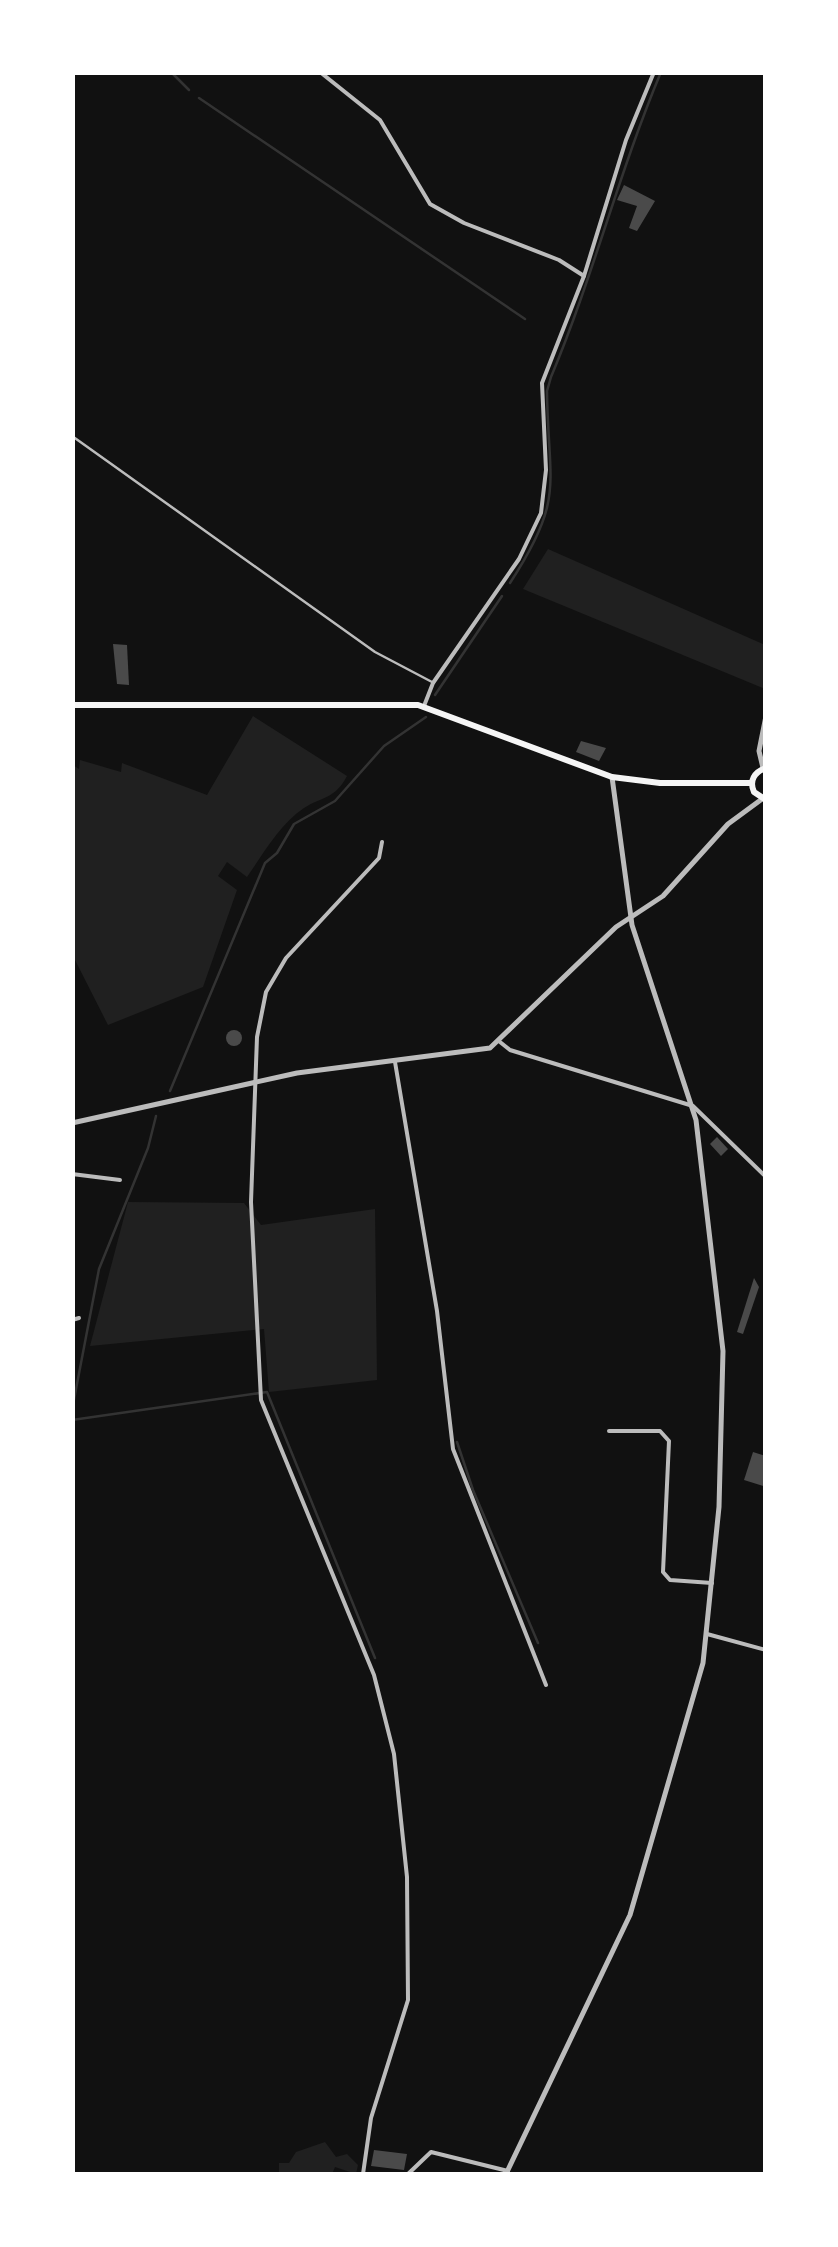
<svg xmlns="http://www.w3.org/2000/svg" width="838" height="2247" viewBox="0 0 838 2247" font-family="'Space Grotesk',sans-serif">
  <rect width="100%" height="100%" fill="#111"/>
  <g fill="#202020">
    <polygon points="548,549 765,645 765,689 523,589"/>
    <path d="M253,716L347,776C335,799 323,796 304,808C280,824 263,854 247,877L227,862L218,876L237,890L203,987L108,1025L73,956V765L79,769L80,760L121,772L122,763L207,795Z"/>
    <polygon points="128,1202 244,1203 261,1225 375,1209 377,1380 269,1392 264,1329 90,1346"/>
    <polygon points="325,2142 336,2157 347,2154 358,2165 356,2174 335,2167 332,2174 279,2174 279,2163 289,2163 296,2152"/>
  </g>
  <g fill="none" stroke-linecap="round" stroke-linejoin="round">
    <g stroke="#333" stroke-width="2.5">
      <polyline points="171,72 189,90"/>
      <polyline points="199,98 525,319"/>
      <path d="M510,583C566,497 548,485 547,391L551,377C593,277 619,172 661,72"/>
      <polyline points="435,695 502,596"/>
      <polyline points="170,1091 265,863 277,853 294,824 335,801 384,746 426,717"/>
      <polyline points="72,1410 99,1269 148,1148 156,1116"/>
      <polyline points="72,1420 267,1392 375,1658"/>
      <polyline points="457,1442 473,1490 538,1643"/>
    </g>
  </g>
  <g fill="#4a4a4a">
    <polygon points="624,185 655,201 637,231 629,228 637,206 617,200"/>
    <polygon points="113,644 127,645 129,685 117,684"/>
    <polygon points="581,741 606,748 599,761 576,752"/>
    <circle cx="234" cy="1038" r="8"/>
    <polygon points="717,1137 728,1149 721,1156 710,1144"/>
    <polygon points="754,1278 759,1287 743,1334 737,1332"/>
    <polygon points="753,1452 766,1456 766,1487 744,1480"/>
    <polygon points="374,2150 407,2154 404,2170 371,2166"/>
  </g>
  <g fill="none" stroke-linecap="round" stroke-linejoin="round">
    <polyline stroke="#bcbcbc" stroke-width="2.5" points="72,436 375,652 432,682"/>
    <g stroke="#bcbcbc" stroke-width="4">
      <polyline points="320,72 380,120 430,204 464,223 559,260 584,276"/>
      <polyline points="424,706 433,683 519,559 541,513 546,470 542,383 584,276 626,140 654,72"/>
      <polyline points="500,1042 510,1050 693,1106 766,1177"/>
      <polyline points="395,1062 437,1311 453,1449 546,1685"/>
      <polyline points="72,1174 120,1180"/>
      <polyline points="72,1320 79,1318"/>
      <polyline points="609,1431 660,1431 669,1441 663,1572 670,1580 712,1583"/>
      <polyline points="707,1634 766,1650"/>
      <polyline points="363,2174 371,2118 408,2000 407,1877 394,1754 374,1675 261,1400 251,1202 257,1037 266,992 286,958 379,858 382,842"/>
      <polyline points="408,2174 431,2152 508,2171"/>
    </g>
    <g stroke="#bcbcbc" stroke-width="5">
      <polyline points="763,768 759,751 766,716"/>
      <polyline points="72,1123 297,1073 490,1048 616,927 663,896 728,824 762,799"/>
      <polyline points="506,2174 630,1915 703,1663 719,1507 723,1351 696,1120 632,925 612,777"/>
    </g>
    <g stroke="#f5f5f5" stroke-width="6">
      <polyline points="72,705 418,705 612,777 660,783 752,783"/>
      <path d="M766,768C754,772 749,781 754,792L766,800"/>
    </g>
  </g>
  <rect width="838" height="2247" fill="none" stroke="#ffffff" stroke-width="150"/>
</svg>
